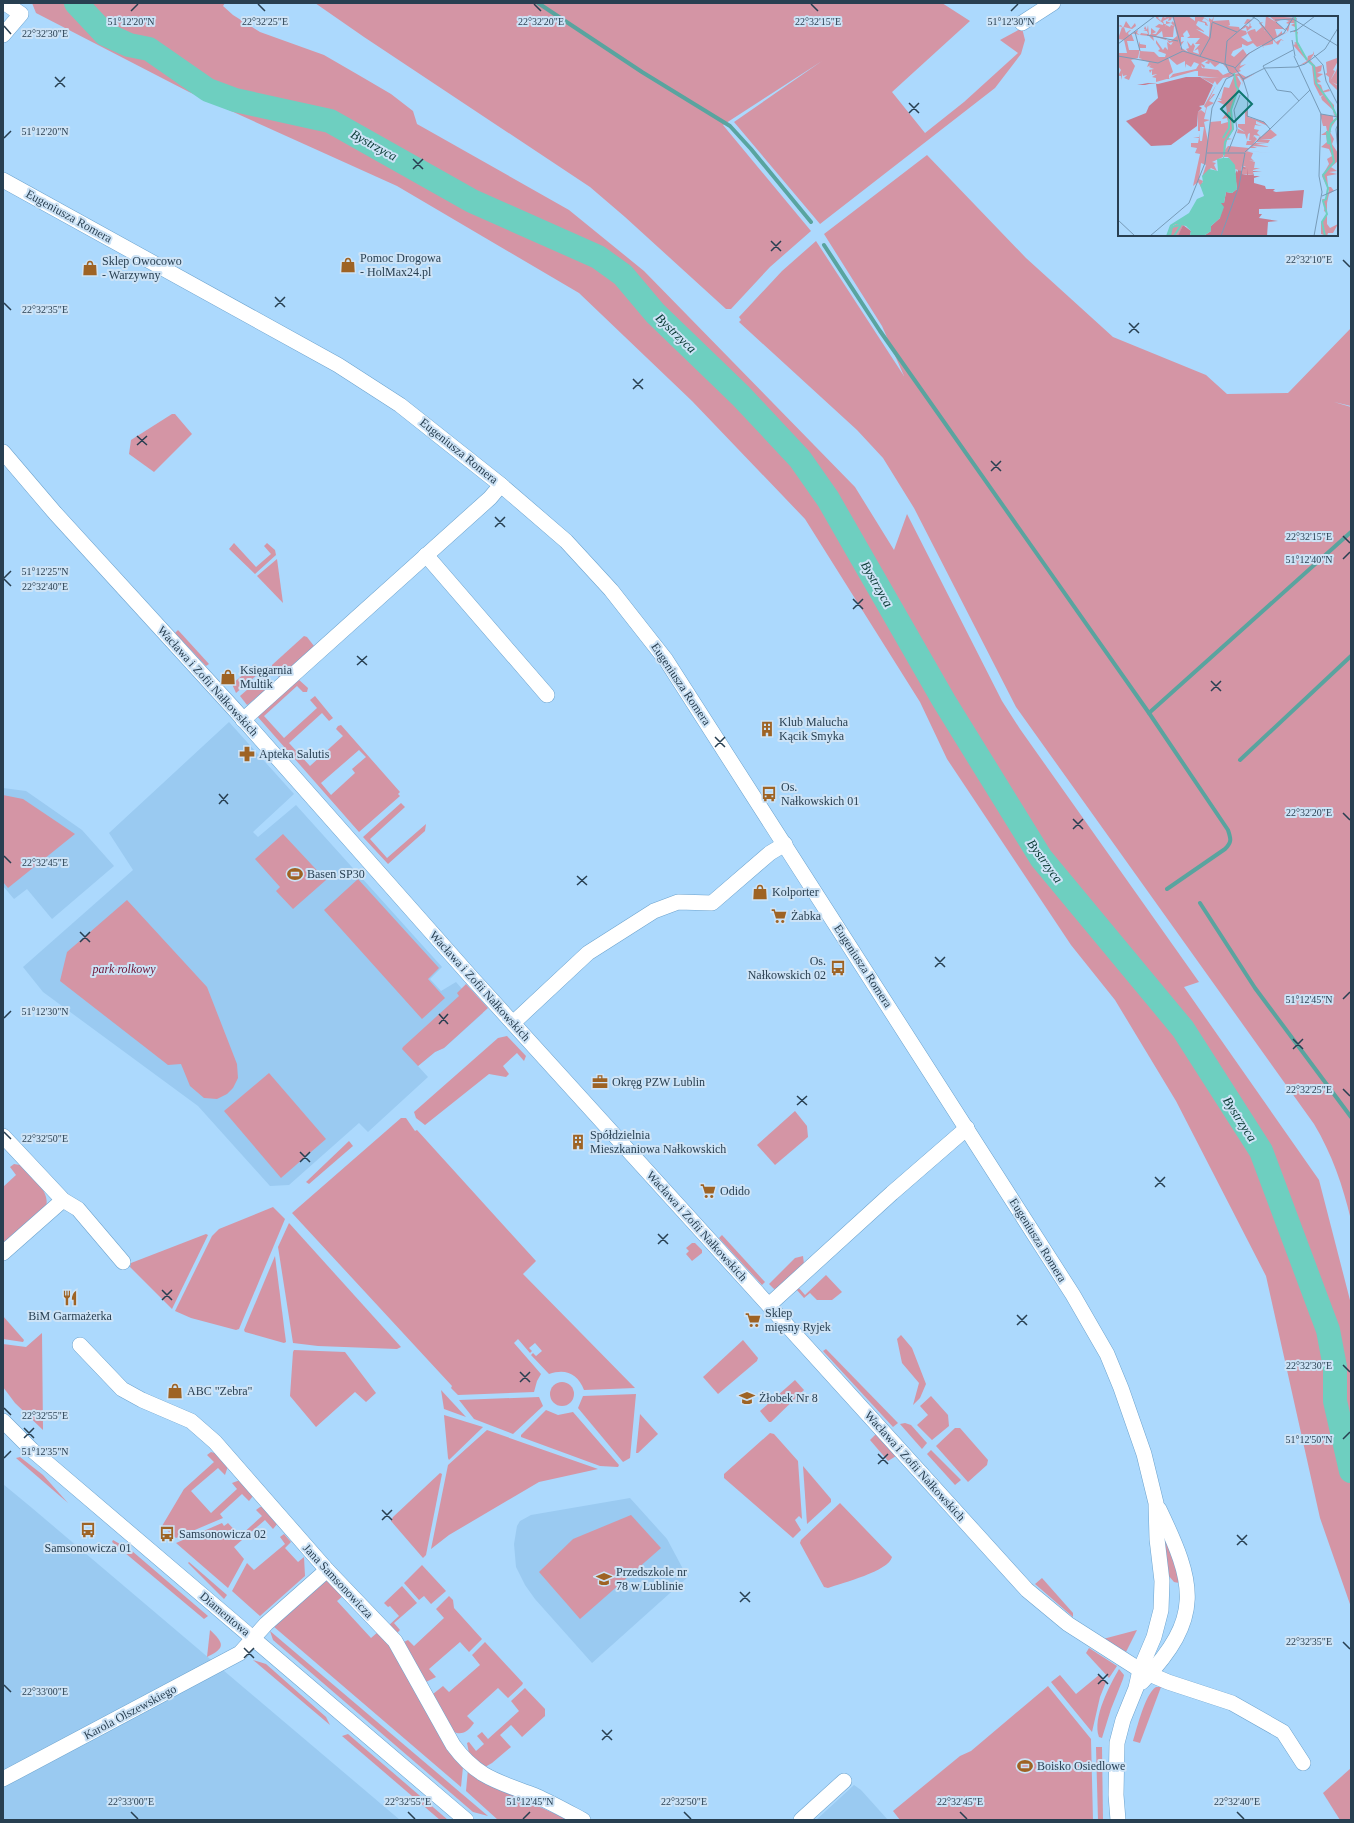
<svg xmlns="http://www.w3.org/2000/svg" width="1354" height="1823" viewBox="0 0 1354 1823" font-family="Georgia,serif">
  <rect width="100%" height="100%" fill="#acd9fd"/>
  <g fill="#9acaf1">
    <polygon points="229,722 294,794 253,832 258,837 296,805 442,967 430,979 441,991 456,982 483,1013 444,1048 435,1052 418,1066 428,1077 368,1132 359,1123 289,1185 270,1186 198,1106 43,992 23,967 133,870 109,833"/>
    <polygon points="3,788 26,791 82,830 114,866 52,919 27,889 14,899 3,886"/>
    <polygon points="3,1484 32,1508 400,1820 3,1820"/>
    <polygon points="630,1498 667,1539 683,1569 689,1576 592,1663 535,1599 525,1585 516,1567 514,1544 517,1526 520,1521 531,1515"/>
    <polygon points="854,1785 861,1790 888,1820 816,1820"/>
  </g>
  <g fill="#d495a5" fill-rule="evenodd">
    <polygon points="32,3 225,3 223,6 233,15 260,32 324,55 362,77 391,94 413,111 417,124 569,210 644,271 855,487 894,550 907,514 1002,701 1020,729 1199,982 1184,987 1319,1180 1351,1304 1351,1607 1320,1518 1266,1276 1176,1101 1115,1000 1071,945 947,759 920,702 805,519 692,401 579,293 397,186 189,92 36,13"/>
    <polygon points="315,3 942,3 970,21 892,92 925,133 964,102 1018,53 1000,40 1022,28 1025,40 1021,54 995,88 820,224 734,122 822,61 723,125 811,231 770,267 731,309 726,309 625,217 590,187 364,37"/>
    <path d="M927,155L1026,258L1113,337L1206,375L1227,394L1288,393L1351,328V406L1334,402L1351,407V1220C1343,1186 1332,1154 1314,1124L1016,707L914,508L883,458L857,430L739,322L741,320L739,317L782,271L816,241L904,376L882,326L824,234Z"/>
    <polygon points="172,414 175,414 192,434 154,472 129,454 131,440"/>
    <polygon points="234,543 256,567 271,554 264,546 267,543 275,550 276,555 255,574 229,549"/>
    <polygon points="277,559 283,603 257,576"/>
    <polygon points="178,630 209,664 206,666 175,633"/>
    <polygon points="304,636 307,637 314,646 282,677 279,677 272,669 272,665"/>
    <polygon points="250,669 253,670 257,675 236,693 232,684"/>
    <polygon points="263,676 270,687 247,705 240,696"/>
    <path d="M298,679L308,688L307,692H303L297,686L264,716L284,738L317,708L310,700L315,696L333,718L329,721L322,713L289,743L310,766L343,736L336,729L338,726L341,725L400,792L398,794L400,796L359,832L257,716ZM359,750L366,757L352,769L355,773L331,795L321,783Z"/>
    <polygon points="3,795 23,799 75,834 8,888 3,882"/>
    <polygon points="401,803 405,807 370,839 387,858 426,824 425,831 388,864 363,837"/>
    <polygon points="283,834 326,880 293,909 276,891 280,887 255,859"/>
    <polygon points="358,879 439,968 428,979 445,998 422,1019 324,910"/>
    <polygon points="127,900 207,987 237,1064 238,1078 233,1088 227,1094 217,1099 204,1098 190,1086 181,1064 168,1065 60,981 67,952"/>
    <polygon points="466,984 488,1008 444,1048 435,1052 418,1066 402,1049 403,1047 459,996 457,993"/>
    <polygon points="507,1036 526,1056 524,1061 517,1053 503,1066 509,1074 506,1077 489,1074 425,1125 416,1118 414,1112 498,1038"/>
    <polygon points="269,1073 326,1139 281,1178 224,1111"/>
    <polygon points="795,1111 807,1126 808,1137 775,1165 757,1145"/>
    <path d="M401,1118H406L415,1131L417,1130L536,1261L523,1274L635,1388L584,1390C578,1374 566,1368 549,1374L531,1355L533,1353L536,1356L542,1351L535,1343L529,1348L532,1351L530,1353L518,1339L514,1343L541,1374L537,1381L534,1392L458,1395L451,1388L452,1386L292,1213Z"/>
    <polygon points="349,1141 353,1146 309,1184 306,1182"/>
    <path d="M14,1164L20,1165C32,1179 53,1191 45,1211L3,1247V1187L16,1175L10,1167Z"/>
    <polygon points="273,1207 285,1219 239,1329 236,1330 191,1318 175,1311 212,1236 219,1229"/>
    <polygon points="289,1223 401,1347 397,1349 318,1346 293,1343 278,1247"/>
    <polygon points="206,1234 208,1235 172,1309 130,1267 131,1263"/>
    <polygon points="722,1235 765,1282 762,1285 719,1238"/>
    <polygon points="692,1243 695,1243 702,1250 702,1253 692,1261 686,1254 689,1251 686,1248"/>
    <polygon points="275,1256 286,1342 284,1343 245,1332 244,1330"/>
    <polygon points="803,1256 804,1264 778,1288 774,1289 769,1284 795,1258"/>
    <polygon points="826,1275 842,1292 832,1300 817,1300 810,1293 804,1298 796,1289 798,1287 805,1295"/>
    <polygon points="3,1316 24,1340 23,1342 3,1339"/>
    <polygon points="42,1333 43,1430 15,1403 3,1387 3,1344 26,1347"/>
    <polygon points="901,1335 912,1348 926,1384 920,1398 913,1405 919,1383 902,1363 897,1339"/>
    <polygon points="743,1340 758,1358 757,1361 718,1394 703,1377"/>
    <polygon points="826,1349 898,1423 893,1427 823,1351"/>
    <polygon points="294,1350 345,1352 376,1393 366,1402 355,1392 316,1427 290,1396 293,1352"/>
    <polygon points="795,1380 804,1390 771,1422 769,1422 760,1411"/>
    <circle cx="562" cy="1394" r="12"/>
    <polygon points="441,1390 466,1417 444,1409"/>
    <polygon points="636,1394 630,1458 623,1462 578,1408 583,1396"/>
    <polygon points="931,1396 948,1415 949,1426 932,1440 917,1425 928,1415 920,1406"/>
    <polygon points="539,1397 543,1406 513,1434 474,1419 459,1400"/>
    <polygon points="546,1410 558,1415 573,1412 619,1465 618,1467 600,1466 521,1437 521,1435"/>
    <polygon points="640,1414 658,1434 638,1453 636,1453"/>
    <polygon points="444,1415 483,1427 449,1460 448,1458"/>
    <polygon points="905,1423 911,1425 927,1443 922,1449 900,1424"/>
    <polygon points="955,1428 960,1428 988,1460 987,1465 968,1482 936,1446"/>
    <polygon points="487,1430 598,1469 539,1482 449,1535 431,1549 448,1465"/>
    <polygon points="770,1433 774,1434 798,1461 802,1519 799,1516 795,1520 801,1530 793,1538 724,1478 724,1474"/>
    <polygon points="876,1434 896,1456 888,1461 870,1440"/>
    <polygon points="931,1450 961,1480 955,1485 927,1454"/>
    <polygon points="211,1452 218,1454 228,1466 225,1475 218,1468 191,1491 211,1513 237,1489 232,1483 240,1480 253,1496 249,1501 242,1494 220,1514 223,1518 176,1538 162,1526 184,1489 214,1462 207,1455"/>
    <polygon points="20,1457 43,1475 68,1503 16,1458"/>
    <polygon points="803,1466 831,1499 831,1502 807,1524"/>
    <polygon points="440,1473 442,1474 426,1555 423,1558 391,1521 393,1517"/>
    <path d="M840,1503L892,1557C889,1571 842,1583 828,1588L824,1587L800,1543L801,1540Z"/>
    <polygon points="260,1507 263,1507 278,1523 273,1529 265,1520 234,1547 244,1559 228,1588 176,1543 222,1523 224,1526 228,1523 240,1536 262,1516 256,1510"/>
    <polygon points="631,1515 661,1548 580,1619 539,1572 573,1539"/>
    <polygon points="1163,1533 1180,1574 1179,1583 1174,1582 1168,1575"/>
    <polygon points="284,1534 291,1542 285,1548 298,1562 304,1557 305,1576 260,1616 232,1591 247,1563 254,1570 285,1544 280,1537"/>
    <polygon points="113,1540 132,1551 208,1616 204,1619 112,1542"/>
    <polygon points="189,1562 227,1595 224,1599 188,1563"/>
    <polygon points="422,1565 446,1591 431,1604 424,1596 419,1600 404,1583"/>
    <polygon points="1042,1578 1073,1613 1073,1617 1035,1584"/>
    <polygon points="323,1581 328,1581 344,1595 337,1601 371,1638 378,1632 393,1649 463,1767 461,1787 273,1626"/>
    <polygon points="402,1586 417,1603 394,1623 400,1630 397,1633 388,1626 399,1616 390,1606 388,1607 384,1603"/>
    <polygon points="449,1596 453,1600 454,1608 482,1639 469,1652 460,1642 429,1669 436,1677 426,1682 404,1642 408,1640 414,1646 444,1618 436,1609"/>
    <path d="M210,1630C224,1643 226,1648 207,1657Z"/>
    <polygon points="1137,1630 1126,1652 1103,1639"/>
    <polygon points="270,1631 488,1816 473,1812 273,1640"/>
    <path d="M485,1642L523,1683L522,1685L508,1698L498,1688L467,1716L474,1723C469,1730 463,1736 454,1732L433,1694L443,1686L449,1692L480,1665L472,1655Z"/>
    <polygon points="1089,1648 1117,1666 1109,1678 1086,1653"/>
    <polygon points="253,1660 266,1664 326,1717 330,1725"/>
    <path d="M1119,1669L1124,1675L1123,1679L1111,1709L1102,1738L1099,1737C1092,1718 1110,1685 1119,1669Z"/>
    <polygon points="1060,1675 1076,1694 1099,1675 1106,1682 1100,1697 1092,1732 1051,1682"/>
    <polygon points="1048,1686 1091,1739 1093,1820 900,1820 893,1811 960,1756 971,1751"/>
    <path d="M1156,1687H1161L1140,1743L1133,1741C1137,1728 1145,1694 1156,1687Z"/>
    <polygon points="525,1688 545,1709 545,1716 522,1737 511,1725 500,1735 511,1747 492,1763 485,1767 469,1753 467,1743 469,1742 476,1751 484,1744 477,1736 482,1732 488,1739 519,1711 511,1701"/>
    <polygon points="348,1734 448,1820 440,1820 342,1736"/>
    <polygon points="1096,1747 1102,1747 1103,1820 1098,1820"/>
    <polygon points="1351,1768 1351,1820 1340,1820 1323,1793"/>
    <polygon points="468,1769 515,1796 569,1820 498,1820 466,1791"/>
  </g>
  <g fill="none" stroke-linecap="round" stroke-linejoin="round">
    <g stroke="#59a49f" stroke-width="4">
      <polyline points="538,3 642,72 730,126 751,149 811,222"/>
      <path d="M824,245L880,331L1149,713L1228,830C1231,839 1232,842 1225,849L1167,889"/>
      <polyline points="1149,713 1351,532"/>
      <polyline points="1240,760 1351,656"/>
      <polyline points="1200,903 1255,988 1351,1117"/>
    </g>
    <polyline stroke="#6ecfc0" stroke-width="24" points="76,3 105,34 129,45 149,49 208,90 235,100 330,121 472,201 598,257 623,275 655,313 741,396 800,459 828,499 944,701 1041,858 1183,1029 1261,1151 1328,1330 1335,1367 1335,1401 1351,1471"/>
    <defs>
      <g id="minor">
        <polyline points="1022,23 1053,3"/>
        <polyline points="3,35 21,14 5,3"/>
        <polyline points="3,180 338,365 400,405 501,485 566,541 611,590 666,660 1073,1295 1107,1354 1121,1388 1144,1454 1156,1503 1157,1539 1162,1581 1161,1610 1154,1637 1140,1670 1136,1688 1123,1720 1117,1743 1116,1795 1118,1820"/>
        <polyline points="3,452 55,513 234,709 471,977 1027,1590 1068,1624 1140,1670 1168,1682 1232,1703 1283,1732 1303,1763"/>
        <polyline points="426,555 547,695"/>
        <polyline points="243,720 490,498 501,485"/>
        <polyline points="513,1023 588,953 654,911 678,902 712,903 770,853 785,844"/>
        <polyline points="3,1136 63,1200 78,1209 123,1262"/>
        <polyline points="3,1253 63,1200"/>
        <polyline points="769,1305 892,1193 967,1128"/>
        <path d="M80,1345L122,1389L142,1400L191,1421L215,1442L327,1570L395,1641L453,1745C478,1779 500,1782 536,1796C552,1803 568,1812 583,1820"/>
        <polyline points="3,1421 32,1450 466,1820"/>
        <path d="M1142,1682C1204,1617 1195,1584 1159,1509"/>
        <polyline points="3,1779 240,1653 266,1624 327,1570"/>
        <polyline points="801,1820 844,1781"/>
      </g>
    </defs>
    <use href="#minor" stroke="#6ca3ce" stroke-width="16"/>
    <use href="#minor" stroke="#fff" stroke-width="15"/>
  </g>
  <path fill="none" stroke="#283f51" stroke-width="1.5" d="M258,4L265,11M534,4L541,11M811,4L818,11M131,11L138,4M1011,11L1018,4M4,26L11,34M55,77L65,87M55,87L65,77M909,103L919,113M909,113L919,103M4,138L11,131M413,159L423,169M413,169L423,159M771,241L781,251M771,251L781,241M1343,260L1350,267M275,297L285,307M4,303L11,310M275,307L285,297M1129,323L1139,333M1129,333L1139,323M633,379L643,389M633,389L643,379M137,436L147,445M137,445L147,436M991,461L1001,471M991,471L1001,461M495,517L505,527M495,527L505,517M1343,536L1350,543M1343,559L1350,552M4,578L11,571M4,579L11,586M853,599L863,609M853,609L863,599M357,656L367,665M357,665L367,656M1211,681L1221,691M1211,691L1221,681M715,737L725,747M715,747L725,737M219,794L228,804M219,804L228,794M1343,813L1350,820M1073,819L1083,829M1073,829L1083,819M4,856L11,863M577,876L587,885M577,885L587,876M80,932L90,942M80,942L90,932M935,957L945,967M935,967L945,957M1343,999L1350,992M439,1014L448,1024M4,1018L11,1011M439,1024L448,1014M1293,1039L1303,1049M1293,1049L1303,1039M1343,1089L1350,1096M797,1096L807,1105M797,1105L807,1096M4,1132L11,1139M300,1152L310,1162M300,1162L310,1152M1155,1177L1165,1187M1155,1187L1165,1177M658,1234L668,1244M658,1244L668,1234M162,1290L172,1300M162,1300L172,1290M1017,1315L1027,1325M1017,1325L1027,1315M1343,1365L1350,1372M520,1372L530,1382M520,1382L530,1372M4,1408L11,1415M24,1428L34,1438M24,1438L34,1428M1343,1439L1350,1432M878,1454L888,1464M4,1458L11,1451M878,1464L888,1454M382,1510L392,1520M382,1520L392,1510M1237,1535L1247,1545M1237,1545L1247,1535M740,1592L750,1602M740,1602L750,1592M1343,1642L1350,1649M244,1648L254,1658M244,1658L254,1648M1098,1674L1108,1684M1098,1684L1108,1674M4,1685L11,1692M602,1730L612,1740M602,1740L612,1730M131,1812L138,1819M408,1812L415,1819M684,1812L691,1819M960,1812L967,1819M1237,1812L1244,1819M523,1819L530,1812"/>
  <defs>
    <symbol id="shop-bare" viewBox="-9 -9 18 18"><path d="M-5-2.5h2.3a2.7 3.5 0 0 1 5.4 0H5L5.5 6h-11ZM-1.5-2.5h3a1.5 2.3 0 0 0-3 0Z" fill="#9e6324" stroke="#cde3f6" stroke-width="2.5" paint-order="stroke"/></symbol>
    <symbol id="building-bare" viewBox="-9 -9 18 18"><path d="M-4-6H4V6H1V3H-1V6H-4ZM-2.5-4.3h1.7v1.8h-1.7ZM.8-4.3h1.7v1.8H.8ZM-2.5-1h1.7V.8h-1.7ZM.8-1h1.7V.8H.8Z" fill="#9e6324" stroke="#cde3f6" stroke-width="2.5" paint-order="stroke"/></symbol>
    <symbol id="pharmacy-bare" viewBox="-9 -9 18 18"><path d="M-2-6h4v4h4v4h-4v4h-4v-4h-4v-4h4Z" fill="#9e6324" stroke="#cde3f6" stroke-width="2.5" paint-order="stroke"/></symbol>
    <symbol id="bus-bare" viewBox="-9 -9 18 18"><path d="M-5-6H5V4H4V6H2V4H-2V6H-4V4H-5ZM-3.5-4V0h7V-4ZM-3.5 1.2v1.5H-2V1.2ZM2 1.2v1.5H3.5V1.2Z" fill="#9e6324" stroke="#cde3f6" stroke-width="2.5" paint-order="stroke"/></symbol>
    <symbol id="stadium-bare" viewBox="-9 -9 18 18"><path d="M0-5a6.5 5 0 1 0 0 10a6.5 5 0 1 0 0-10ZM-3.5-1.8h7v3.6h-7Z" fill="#9e6324" stroke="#cde3f6" stroke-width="2.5" paint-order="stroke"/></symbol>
    <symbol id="supermarket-bare" viewBox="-9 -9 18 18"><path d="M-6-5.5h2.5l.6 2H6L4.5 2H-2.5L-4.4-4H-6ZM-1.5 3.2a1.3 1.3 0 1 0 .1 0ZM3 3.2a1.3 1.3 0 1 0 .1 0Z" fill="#9e6324" stroke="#cde3f6" stroke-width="2.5" paint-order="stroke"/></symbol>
    <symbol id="office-bare" viewBox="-9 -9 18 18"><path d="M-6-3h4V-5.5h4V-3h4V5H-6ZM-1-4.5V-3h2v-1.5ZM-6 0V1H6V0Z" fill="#9e6324" stroke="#cde3f6" stroke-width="2.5" paint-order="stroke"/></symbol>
    <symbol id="restaurant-bare" viewBox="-9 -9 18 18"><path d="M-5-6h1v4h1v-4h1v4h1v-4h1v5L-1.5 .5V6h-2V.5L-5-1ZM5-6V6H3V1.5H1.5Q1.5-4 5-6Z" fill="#9e6324" stroke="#cde3f6" stroke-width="2.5" paint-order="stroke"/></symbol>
    <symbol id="school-bare" viewBox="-9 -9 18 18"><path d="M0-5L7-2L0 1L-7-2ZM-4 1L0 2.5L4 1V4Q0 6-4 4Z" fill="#9e6324" stroke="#cde3f6" stroke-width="2.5" paint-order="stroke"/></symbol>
  </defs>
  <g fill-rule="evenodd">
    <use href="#shop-bare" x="337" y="254" width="22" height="22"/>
    <use href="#shop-bare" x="79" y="257" width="22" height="22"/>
    <use href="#shop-bare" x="217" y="666" width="22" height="22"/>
    <use href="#building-bare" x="756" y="718" width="22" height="22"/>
    <use href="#pharmacy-bare" x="236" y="743" width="22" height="22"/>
    <use href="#bus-bare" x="758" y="783" width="22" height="22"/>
    <use href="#stadium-bare" x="284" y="863" width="22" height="22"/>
    <use href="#shop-bare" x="749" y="881" width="22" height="22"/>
    <use href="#supermarket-bare" x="768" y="905" width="22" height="22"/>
    <use href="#bus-bare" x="827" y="957" width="22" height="22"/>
    <use href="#office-bare" x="589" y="1071" width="22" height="22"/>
    <use href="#building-bare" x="567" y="1131" width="22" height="22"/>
    <use href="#supermarket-bare" x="697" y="1180" width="22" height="22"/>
    <use href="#restaurant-bare" x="59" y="1287" width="22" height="22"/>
    <use href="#supermarket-bare" x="742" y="1309" width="22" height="22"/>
    <use href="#shop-bare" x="164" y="1380" width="22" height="22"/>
    <use href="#school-bare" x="736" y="1387" width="22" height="22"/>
    <use href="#bus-bare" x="77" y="1519" width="22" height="22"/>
    <use href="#bus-bare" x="156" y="1523" width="22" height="22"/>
    <use href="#school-bare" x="593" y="1568" width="22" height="22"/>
    <use href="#stadium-bare" x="1014" y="1755" width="22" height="22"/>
  </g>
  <g text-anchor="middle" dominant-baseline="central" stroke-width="4" stroke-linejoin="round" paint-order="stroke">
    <g font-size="12" fill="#283f51" stroke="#cde3f6">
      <text transform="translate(69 216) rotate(29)">Eugeniusza Romera</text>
      <text transform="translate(459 451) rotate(39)">Eugeniusza Romera</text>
      <text transform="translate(208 681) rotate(48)">Wacława i Zofii Nałkowskich</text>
      <text transform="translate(681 684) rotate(56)">Eugeniusza Romera</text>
      <text transform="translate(863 966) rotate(57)">Eugeniusza Romera</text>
      <text transform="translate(480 986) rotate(48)">Wacława i Zofii Nałkowskich</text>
      <text transform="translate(697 1226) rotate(48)">Wacława i Zofii Nałkowskich</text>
      <text transform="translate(1038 1240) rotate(58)">Eugeniusza Romera</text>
      <text transform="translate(915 1466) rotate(48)">Wacława i Zofii Nałkowskich</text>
      <text transform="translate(338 1581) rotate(47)">Jana Samsonowicza</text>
      <text transform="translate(225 1614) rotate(40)">Diamentowa</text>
      <text transform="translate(130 1712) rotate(-28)">Karola Olszewskiego</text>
    </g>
    <g font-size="12" fill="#283f51" stroke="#cde3f6" text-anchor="start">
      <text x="360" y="258">Pomoc Drogowa<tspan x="360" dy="14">- HolMax24.pl</tspan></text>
      <text x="102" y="261">Sklep Owocowo<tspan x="102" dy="14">- Warzywny</tspan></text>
      <text x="240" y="670">Księgarnia<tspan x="240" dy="14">Multik</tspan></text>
      <text x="779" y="722">Klub Malucha<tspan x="779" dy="14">Kącik Smyka</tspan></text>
      <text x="259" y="754">Apteka Salutis</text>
      <text x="781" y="787">Os.<tspan x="781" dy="14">Nałkowskich 01</tspan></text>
      <text x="307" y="874">Basen SP30</text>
      <text x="772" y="892">Kolporter</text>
      <text x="791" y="916">Żabka</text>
      <text x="826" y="961" text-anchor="end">Os.<tspan x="826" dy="14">Nałkowskich 02</tspan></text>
      <text x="612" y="1082">Okręg PZW Lublin</text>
      <text x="590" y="1135">Spółdzielnia<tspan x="590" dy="14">Mieszkaniowa Nałkowskich</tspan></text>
      <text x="720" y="1191">Odido</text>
      <text x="765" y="1313">Sklep<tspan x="765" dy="14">mięsny Ryjek</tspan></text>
      <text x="70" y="1316" text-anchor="middle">BiM Garmażerka</text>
      <text x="187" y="1391">ABC "Zebra"</text>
      <text x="759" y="1398">Żłobek Nr 8</text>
      <text x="179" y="1534">Samsonowicza 02</text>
      <text x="88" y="1548" text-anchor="middle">Samsonowicza 01</text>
      <text x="616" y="1572">Przedszkole nr<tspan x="616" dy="14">78 w Lublinie</tspan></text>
      <text x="1037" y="1766">Boisko Osiedlowe</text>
    </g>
    <g font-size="12" font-style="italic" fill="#6d1436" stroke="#cde3f6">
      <text x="124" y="969">park rolkowy</text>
    </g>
    <g font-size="13" font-style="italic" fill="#073731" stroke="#cde3f6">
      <text transform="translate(374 145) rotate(29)">Bystrzyca</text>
      <text transform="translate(676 333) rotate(44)">Bystrzyca</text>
      <text transform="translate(877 584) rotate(60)">Bystrzyca</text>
      <text transform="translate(1045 861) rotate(54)">Bystrzyca</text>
      <text transform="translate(1240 1119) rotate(57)">Bystrzyca</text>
    </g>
  </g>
  <g transform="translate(1118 16)">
    <rect width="220" height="220" fill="#acd9fd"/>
    <path d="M38,0H42L40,2L43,5L45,0L47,2L49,0H70L77,5V0H84L91,5V2L94,4L96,0L95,5L111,4L112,9L110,10L121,11L122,14L127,9L131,11L132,7L126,8L129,3L134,4L131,7L133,8L132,9L134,11L129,15L128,11L123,14L128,15L129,18L123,21L130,26L134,25L129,16L133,14L137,13L138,16L144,11L147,15L141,7L145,6L143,8L147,11L148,0L158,6L151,0L179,2L177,10L179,12V15L181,12L178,16H180L178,22L181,32L189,44L190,40L195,38V35L196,38L192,44L198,51L204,49L203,55L199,57L205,58L199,62L203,66L198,67L203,69L205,75L211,73L212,75L204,77L216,89V98L218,99L220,101L211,115L214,116H212L216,123L214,128L220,137V145L213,151L219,155L211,156L219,158L209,160L210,171H213L216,175L211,178L209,187V208L212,212L220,208L215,217H210L209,220L203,218V207L209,197L206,195L207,190L204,183H207L211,175L204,160L211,148L209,143L214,140L211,133L203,131L209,126L208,119H203L209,115L208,110H205L202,98L215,100V104L219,102L216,99L215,94L204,84L203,81L205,79L202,80L196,68L194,50L190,45L189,47L182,49L189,45L175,29L178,28L176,27L178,26V16H175L179,12L173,9L177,7H172L170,16L167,12H169L171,8L168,7L171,5L165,3L158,6L166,13H157L159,20L164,15V18L170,16L156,23L158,26L163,23L166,25L163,24L160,29L155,24V28L145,30L146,32L144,30V29L139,31L135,27L129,30L124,28V31L115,35L113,39L116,41L125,33L129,39L131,37L140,32L143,30L132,37L123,47L122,50L128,48L121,53L123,55L110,60L121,57L128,61L138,57L126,64L124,70L125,66L121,60H119L123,67L113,93L116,113L110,122L114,123L109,124L107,134L110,130L131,132L134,129H128L129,125H134L131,124L132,117L130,118L129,124L127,118L119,117L120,113L127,116L120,111V108H127V94L130,91V101L146,106L150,110L138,105V108L144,110L137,109L136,113L141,114L139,117L143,121L152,113L159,119L153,123H142L152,124L150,127L138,126L142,120L136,119L135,122L136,120L139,123L135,128L138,126V127H149L138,128L152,131L134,130L139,132H132L129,135L168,138L128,135L135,137L133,142L136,145L131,144L137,146L136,152H142L135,154V159L124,158V152L128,150H124L123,155L117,153L114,146L110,141H106V138L105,141L94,146L98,147L96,149L99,155L93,152L84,161L88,149L83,147L81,163L85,165L83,171L80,166L75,170L82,138L77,137L79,132L73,131V127H80L81,122H75L81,121V117L82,125H84L86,111H82V115H80V96L83,94L87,97L88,92L86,90L98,69L91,84L95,78H97L91,85L96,87L89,91L86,103L92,104L86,106L90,125L92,106L103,105V108L110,106L109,102L104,103L109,96L108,90L99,85H104L100,82L103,83L106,71L111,72L116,60L105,62L99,69L97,65L95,68L82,61H68L101,62L80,60V55H77L38,66V62L34,61L39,58L34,59V54L32,57L31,54L36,53L31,51L33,49L29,51L31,46L21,43H24L21,42L22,35L36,36L41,41H47L48,38L40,35L42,33L38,27V24L45,34L47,31L50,34L49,26L53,29L55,26L51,27L49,24L53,25L59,20L57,11L56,10L55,21H45L44,15L38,20L49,22L48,24L35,20L36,25L31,20L22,19L23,17L30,18L29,15H25L28,14L26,13L27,10L29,14L30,9L31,19L33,18V12L38,16L34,18H38L42,12L37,11L41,8L45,9V7L46,8H48L47,11L48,9L52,11L53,9L56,10L53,7L48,8V5L53,7L55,5V7L56,5L54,1L53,4L50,5L51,2L45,5L46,8L38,2ZM86,2L92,6L91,21L78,13L87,16L78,9L80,5L87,7V9L90,10L88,6L84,5ZM69,14L72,20L69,22H82L77,28H82L76,35L80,33L81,38L75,36L77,30L75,27L73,30L69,25L71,32L74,31L68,33L70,36L62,31L66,25L63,26V21H66L65,18ZM50,41L59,49L67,45V52L68,48L73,51L76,46L81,48L78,53L55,58L51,63V59L55,56ZM89,44L90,45L88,46L87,47L91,48L92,46L97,51L102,47L105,48L112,56L105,59L100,54L84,52L83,49L86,52L87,50L83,47ZM8,5L13,12L17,7L18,10L14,13L6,11L8,17L12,14H13L10,17L11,19L20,14L19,17L22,19L13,17L16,25H9L11,34H21V25L22,28L28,29V32H22L20,42L13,44L17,50L11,64L6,62L9,59L5,60L4,57V64L3,60H0L3,54L0,50V37H9L6,24L0,23L4,11L0,10L3,9L5,12ZM219,42L220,45L215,54L217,55L212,65L218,55L220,49V69L214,66L220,70V75L211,66V61L207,58L209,57L208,46ZM58,208L65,209L61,219L51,220L52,212Z" fill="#d495a5" fill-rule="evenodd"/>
    <path d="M68,61H82L95,69L86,89L81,90L84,92L80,96L79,110L53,129L33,130L8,105L28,97L31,90L40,82L38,68H31L27,69H19L30,67L40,68ZM125,150L128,153L124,152V158L129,159V152L130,159H135V155L144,156H135L136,160H142L136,162V167L147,170L148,173H157L155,175L158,176L186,174L184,192L141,193V198H144L141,202L160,205L150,206L149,220H75L87,219L93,215V210L102,202L103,186L106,187L108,176L114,177L119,173L117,158L119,154L120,157V154L124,155ZM65,209L73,215L72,220H60Z" fill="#c57b8f"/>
    <path d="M107,136L106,142H111L117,149L119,173L114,177L108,176L106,187H103L106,191L102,202L93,210V215L87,219L72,220L73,215L68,210L58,208L53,211L51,220H48L52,209L71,197L79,183L86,180L82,169L85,166L84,160L91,153L100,155L99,143L105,142Z" fill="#6ecfc0"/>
    <path fill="none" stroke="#6ecfc0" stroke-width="2" d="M177,0L179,26L189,44M190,45L196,50L198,67L213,88L219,101M209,115L210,127L213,128M105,122L111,112V96M106,139L107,126L115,113L113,94L120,73L118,70L116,57M52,220L54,211L62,209M56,220L63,209M207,220L204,206L209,198L205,185L208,183L210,172L205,159L216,146L211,119L213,108L219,102"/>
    <path fill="none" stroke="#779bb8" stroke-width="1" d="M55,0L64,34M133,0L140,4L155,23M157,4L175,3L220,30M94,6L119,16M158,6L168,15M17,16L22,35M172,16L179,14L197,0M29,19L60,25M174,24L177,40M0,28L37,0M175,34L145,50L159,74L173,76L181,85M196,39L205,49L208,65L220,89M0,40L40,47L65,35L116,51L125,63L147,52L178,51L187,48L207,33L220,12M82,40L92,22L94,7M176,40L203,98L201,160L204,176L196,220M117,52L130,38L166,17L176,0M116,59L111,56L107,47L109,25L138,0M125,63L130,79L129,100L146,106L152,113M203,98L220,101M220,108L218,113L220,135M151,114L192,74M110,136L119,113L116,94L122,79M127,136L152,113M89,137H127M204,180L220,173M0,204L17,220M32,220L71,187L87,147L94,92L108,63L116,59M103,220L121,170L127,137"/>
    <path fill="#0f766e" fill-opacity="0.15" stroke="#0f766e" stroke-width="2" d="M121,75L134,88L116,106L103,93Z"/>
    <rect width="220" height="220" fill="none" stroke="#283f51" stroke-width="2"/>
  </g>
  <g font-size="10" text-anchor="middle" fill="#283f51" stroke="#cde3f6" stroke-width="4" stroke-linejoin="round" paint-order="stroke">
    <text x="131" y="25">51°12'20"N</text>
    <text x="265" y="25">22°32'25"E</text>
    <text x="541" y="25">22°32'20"E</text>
    <text x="818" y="25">22°32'15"E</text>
    <text x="1011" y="25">51°12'30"N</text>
    <text x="45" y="37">22°32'30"E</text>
    <text x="45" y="135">51°12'20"N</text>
    <text x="1309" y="263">22°32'10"E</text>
    <text x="45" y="313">22°32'35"E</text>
    <text x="1309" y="540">22°32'15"E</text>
    <text x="1309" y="563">51°12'40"N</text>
    <text x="45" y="575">51°12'25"N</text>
    <text x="45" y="590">22°32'40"E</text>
    <text x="1309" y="816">22°32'20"E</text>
    <text x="45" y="866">22°32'45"E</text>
    <text x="1309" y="1003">51°12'45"N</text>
    <text x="45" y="1015">51°12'30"N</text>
    <text x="1309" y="1093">22°32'25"E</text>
    <text x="45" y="1142">22°32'50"E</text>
    <text x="1309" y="1369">22°32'30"E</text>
    <text x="45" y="1419">22°32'55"E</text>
    <text x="1309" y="1443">51°12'50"N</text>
    <text x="45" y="1455">51°12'35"N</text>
    <text x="1309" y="1645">22°32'35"E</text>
    <text x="45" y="1695">22°33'00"E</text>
    <text x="131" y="1805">22°33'00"E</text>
    <text x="408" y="1805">22°32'55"E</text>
    <text x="530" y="1805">51°12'45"N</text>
    <text x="684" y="1805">22°32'50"E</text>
    <text x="960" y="1805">22°32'45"E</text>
    <text x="1237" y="1805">22°32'40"E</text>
  </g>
  <rect width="1354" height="1823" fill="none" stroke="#283f51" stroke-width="8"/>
</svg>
